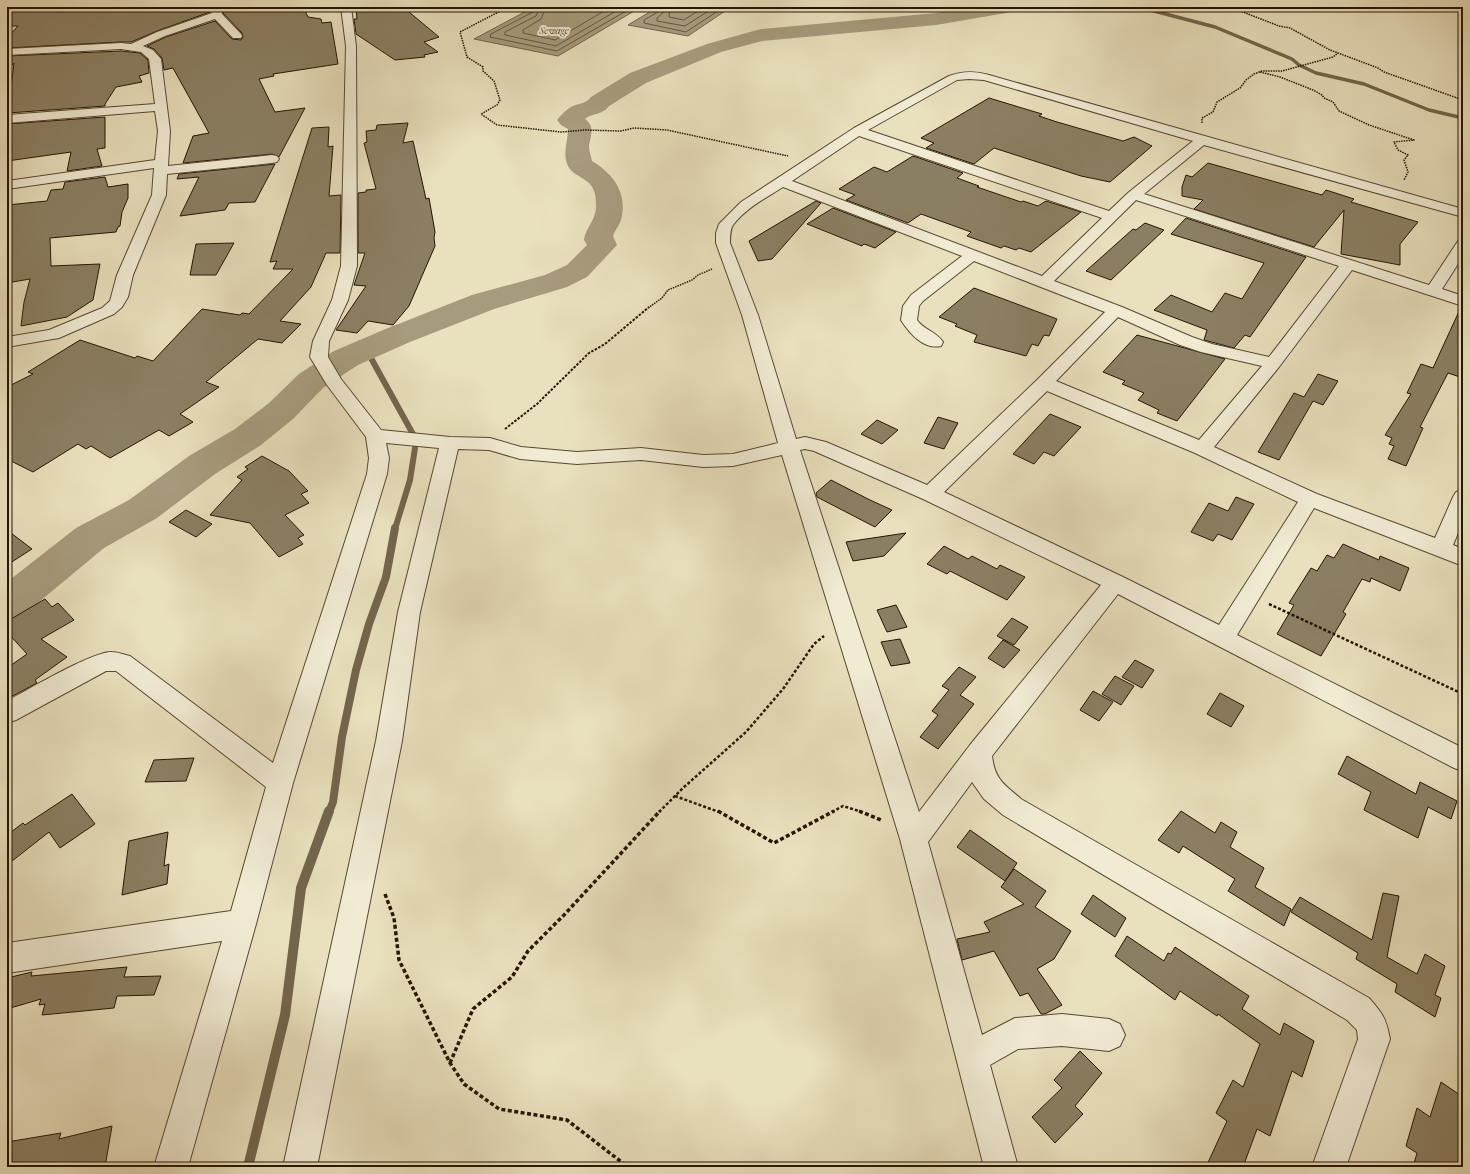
<svg xmlns="http://www.w3.org/2000/svg" width="1470" height="1174" viewBox="0 0 1470 1174" font-family="'IM FELL French Canon',serif">
  <rect width="100%" height="100%" fill="#e9e0bd"/>
  <filter id="stains"><feTurbulence type="fractalNoise" baseFrequency=".005" numOctaves="4"/><feColorMatrix values="0 0 0 0 .2 0 0 0 0 .09 0 0 0 0 .02 0 0 0 .5 -.17"/></filter>
  <radialGradient id="worn" r=".72"><stop offset=".6" stop-color="#630" stop-opacity="0"/><stop offset="1" stop-color="#630" stop-opacity=".3"/></radialGradient>
  <g fill="#a79b7d" stroke="#73654c">
    <polygon points="534,7 641,7 558,56 474,39"/>
    <polygon points="658,7 731,7 688,36 628,25"/>
  </g>
  <g fill="none" stroke-linecap="round" stroke-linejoin="round">
    <g stroke="#665840" stroke-width="1">
      <polyline points="535,7 533,12 491,34 490,37 557,51 633,7"/>
      <polyline points="540,7 536,16 505,32 505,35 556,46 623,7"/>
      <polyline points="546,7 541,19 523,30 523,33 555,40 611,7"/>
      <polyline points="659,7 658,12 644,20 644,23 686,32 724,7"/>
      <polyline points="664,7 663,13 657,18 657,21 685,26 715,7"/>
      <polyline points="670,7 669,17 684,20 704,7"/>
    </g>
    <polyline stroke="#73654c" stroke-width="3.5" points="1139,7 1215,27 1292,59 1299,65 1316,73 1364,84 1429,110 1463,118"/>
    <g stroke="#73654c" stroke-width="6">
      <polyline points="366,349 414,436"/>
      <polyline points="395,529 410,480 415,448"/>
    </g>
    <polyline stroke="#73654c" stroke-width="8" points="329,812 333,802 342,737 356,670 369,624 386,577 395,528"/>
    <polyline stroke="#73654c" stroke-width="10" points="248,1167 285,1015 301,888 329,811"/>
    <path fill="#a79b7d" fill-rule="evenodd" d="M972,7H1016L1013,11L1006,13L936,25L762,41L721,52L646,83L609,106C603,115 592,113 585,119C595,126 591,135 589,145C589,151 591,156 592,161C614,174 628,194 621,220C619,226 615,230 613,236L617,245L587,277L567,287L494,309L410,342L358,365L323,388L293,419L261,445L215,474L157,518L104,548L22,616L7,621V582L76,528L129,500L189,456L235,429L269,403L299,374L334,351L388,328L472,295L545,275L567,265L587,245L584,240C586,226 597,220 596,203C596,176 575,180 568,166C562,153 568,142 568,129L561,125L557,120C561,115 566,110 571,107C578,103 586,104 591,97L630,73L707,44L761,29L936,13Z"/>
  </g>
  <g fill="#8b7f63" stroke="#261502">
    <polygon points="7,7 210,7 210,12 157,31 131,42 121,42 7,48 7,38 18,26 7,26"/>
    <polygon points="223,7 299,7 300,9 304,9 308,17 321,19 322,23 331,22 338,64 273,74 274,76 259,79 275,112 305,108 279,157 272,154 183,163 193,136 209,133 173,68 164,70 162,58 154,49 147,46 166,37 215,21 232,39 241,40 243,37 242,33 223,13"/>
    <polygon points="356,7 403,7 439,37 424,42 438,52 424,55 425,57 395,60 356,34 354,19 357,19"/>
    <polygon points="121,51 140,53 148,60 149,73 139,76 142,82 116,87 105,104 105,106 8,113 14,63 7,70 7,56"/>
    <polygon points="989,98 1042,114 1039,116 1057,122 1123,141 1134,137 1152,146 1110,182 1081,176 994,148 974,164 926,148 934,143 921,138"/>
    <polygon points="105,117 105,148 97,149 102,166 67,171 71,152 7,161 7,124"/>
    <polygon points="408,123 403,143 413,141 426,199 429,198 435,232 434,238 435,246 409,306 393,325 368,321 357,333 336,330 366,286 354,285 365,253 358,253 358,193 366,192 366,190 376,189 364,143 367,142 366,131 376,130 377,125"/>
    <polygon points="329,127 328,147 333,146 329,196 341,195 340,253 326,253 311,287 280,321 301,324 282,343 258,339 206,382 219,387 180,414 193,422 169,436 159,430 110,458 91,446 86,449 78,444 33,472 7,459 7,387 33,374 28,372 80,340 135,358 137,356 153,361 202,309 240,315 242,313 249,314 293,269 273,269 277,261 270,262 312,128"/>
    <polygon points="913,156 963,173 957,178 979,186 977,187 1021,202 1023,201 1038,206 1046,201 1081,212 1031,252 1019,248 1016,250 1004,246 1001,248 967,236 971,232 921,214 908,223 846,200 855,195 839,189 874,167 887,172"/>
    <polygon points="1208,163 1322,195 1326,190 1354,199 1351,202 1418,222 1400,244 1400,265 1341,254 1344,210 1314,247 1194,209 1203,200 1182,196 1182,187 1186,175 1192,177"/>
    <polygon points="275,164 255,202 229,203 225,210 180,216 199,177 177,179 179,174"/>
    <polygon points="105,177 108,187 128,184 128,198 122,212 120,226 118,227 116,232 50,238 51,266 100,264 93,300 67,317 21,326 24,302 30,279 7,283 7,205 47,201 51,190 63,189 65,182"/>
    <polygon points="816,201 821,203 772,259 758,261 749,241"/>
    <polygon points="833,208 896,232 875,248 864,244 862,246 807,224"/>
    <polygon points="1186,218 1306,257 1250,337 1245,335 1234,348 1204,340 1207,330 1154,310 1171,295 1212,312 1225,293 1242,299 1264,263 1171,234"/>
    <polygon points="1145,223 1164,230 1111,280 1086,271 1133,229 1136,230"/>
    <polygon points="234,243 216,275 190,275 196,244"/>
    <polygon points="974,288 1057,319 1049,336 1044,335 1038,346 1032,344 1026,356 974,342 977,335 955,326 957,324 939,317"/>
    <polygon points="1461,307 1463,307 1463,378 1448,373 1420,427 1423,428 1406,466 1388,459 1394,446 1389,444 1392,438 1385,435 1411,394 1407,393 1421,364 1433,368"/>
    <polygon points="1137,335 1225,359 1177,421 1157,413 1159,410 1138,400 1144,393 1122,384 1125,381 1103,372"/>
    <polygon points="1318,374 1338,381 1323,405 1313,401 1279,460 1258,452 1294,393 1304,397"/>
    <polygon points="1050,414 1081,427 1054,456 1044,452 1034,464 1013,454"/>
    <polygon points="938,417 958,423 944,449 924,443"/>
    <polygon points="877,420 898,430 882,444 861,434"/>
    <polygon points="262,456 289,471 308,491 301,494 309,503 285,515 304,535 298,538 303,544 279,557 250,523 210,515 242,480 237,477 248,469 245,467"/>
    <polygon points="831,480 870,500 892,510 875,527 817,497 816,493"/>
    <polygon points="1236,497 1254,504 1232,540 1218,534 1213,541 1191,532 1209,503 1228,511"/>
    <polygon points="186,510 212,524 196,537 169,522"/>
    <polygon points="7,530 32,549 7,565"/>
    <polygon points="906,533 884,556 853,561 846,542"/>
    <polygon points="1343,544 1379,560 1380,556 1409,568 1400,591 1371,578 1370,582 1362,579 1343,612 1346,614 1321,656 1277,634 1294,605 1289,603 1311,568 1317,571 1327,555 1334,558"/>
    <polygon points="944,546 968,559 972,556 997,569 1000,565 1025,577 1007,600 950,571 947,574 927,564"/>
    <polygon points="45,599 52,607 58,603 74,620 41,639 67,657 35,680 37,683 7,699 7,668 27,654 7,632 7,616 11,619"/>
    <polygon points="896,605 907,627 887,632 877,610"/>
    <polygon points="1012,618 1028,627 1014,645 997,636"/>
    <polygon points="900,639 910,663 891,666 881,642"/>
    <polygon points="1003,640 1020,650 1004,668 988,658"/>
    <polygon points="1135,660 1154,670 1142,688 1122,677"/>
    <polygon points="959,667 976,677 960,695 974,704 938,749 920,737 938,715 932,711 949,690 942,686"/>
    <polygon points="1115,676 1134,686 1121,705 1102,694"/>
    <polygon points="1093,691 1113,702 1099,721 1080,710"/>
    <polygon points="1220,693 1244,706 1231,727 1207,714"/>
    <polygon points="1347,756 1416,794 1420,782 1457,801 1451,819 1428,807 1418,838 1364,810 1371,792 1338,774"/>
    <polygon points="194,758 186,781 145,782 154,760"/>
    <polygon points="72,794 95,824 60,848 49,832 7,865 7,835 23,823 25,825"/>
    <polygon points="1181,811 1215,833 1221,822 1237,832 1230,847 1264,868 1255,887 1291,909 1284,926 1228,891 1235,879 1183,846 1179,853 1158,840"/>
    <polygon points="970,830 1017,863 1005,881 957,847"/>
    <polygon points="168,832 164,866 169,864 167,884 122,895 129,841"/>
    <polygon points="1014,869 1046,891 1035,907 1071,931 1054,959 1037,969 1062,1005 1045,1014 1041,1014 1028,993 1020,996 994,951 962,960 957,939 990,932 984,922 1024,904 1001,887"/>
    <polygon points="1383,893 1399,896 1387,957 1417,974 1425,954 1445,966 1435,995 1441,998 1435,1017 1395,992 1397,984 1356,959 1358,953 1291,912 1300,897 1372,940"/>
    <polygon points="1093,895 1126,918 1115,937 1081,914"/>
    <polygon points="1127,936 1164,961 1168,953 1171,954 1175,947 1249,996 1242,1009 1280,1035 1284,1023 1314,1041 1302,1077 1292,1071 1270,1136 1257,1129 1243,1167 1206,1167 1227,1121 1216,1113 1233,1080 1243,1087 1260,1044 1218,1014 1217,1016 1180,991 1175,1000 1115,956"/>
    <polygon points="127,967 124,977 161,976 154,995 117,996 114,1008 42,1015 45,1004 39,1005 41,999 7,1009 7,978 32,972 31,976"/>
    <polygon points="1080,1051 1102,1073 1075,1106 1083,1114 1055,1143 1032,1117 1062,1088 1054,1080"/>
    <polygon points="1441,1082 1463,1097 1463,1167 1413,1167 1417,1153 1406,1146 1417,1108 1430,1117"/>
    <polygon points="112,1126 105,1167 7,1167 7,1142 61,1133 59,1139"/>
  </g>
  <g fill="none" stroke-linecap="round" stroke-linejoin="round">
    <defs>
      <g id="minor">
        <polygon points="211,7 221,7 222,14 241,34 242,36 241,38 233,38 215,19 165,36 143,46 153,50 161,59 170,131 168,166 272,155 277,156 279,159 277,162 272,163 167,174 166,195 133,275 128,297 122,307 114,314 59,338 7,347 7,337 49,330 102,308 110,301 117,275 152,195 154,168 7,189 7,181 155,160 158,131 155,111 7,123 7,115 155,104 149,59 141,52 121,49 7,55 7,49 121,43 131,44 157,32 212,13"/>
        <path d="M341,7H351L356,46L357,266L348,300L329,341L328,357L341,379L381,430L450,437L490,438L521,447L577,452L641,448L703,455L733,454L778,443L742,315L716,243V233L719,224L741,202L854,128L949,76C963,71 975,71 989,75L1463,209V217L1204,145L1144,194L1429,285L1458,241L1463,240V256L1442,289L1463,296V306L1352,270L1279,367L1214,447L1317,494L1435,538L1453,497L1456,492L1463,490V521L1453,545L1463,549V566L1314,508L1237,635L1463,748V771L1454,768L1118,594L992,756C995,780 1004,784 1021,799L1369,998C1383,1014 1386,1018 1390,1039L1346,1167H1312L1358,1039L1357,1030L1347,1020L1003,815L984,799L972,782L928,842L982,1035L1015,1018L1062,1014L1109,1019L1120,1024L1125,1035L1120,1046L1109,1051L1062,1046L1018,1049L990,1065L1018,1167H984L900,839L782,455L733,466L703,467L641,460L577,464L520,459L489,450L458,449L420,612L402,741L317,1167H283L376,741L398,612L439,448L386,443L389,458L387,474L293,783L256,924L188,1167H154L222,941L7,973V943L231,911L266,787L116,671H106L16,720L7,723V701C28,690 93,651 112,652C118,652 125,655 130,656L273,763L367,474L369,458L366,437L327,385L310,357L313,341L332,300L341,266L346,46ZM969,79L984,80L1193,141L1129,192L1109,211L868,130L957,80ZM859,136L1102,218L1042,276L792,181ZM783,187L962,256L911,295L903,306L901,320C909,333 924,350 941,346L943,342C937,332 924,330 917,320L919,306L923,301L974,261L1105,312L1038,379L927,485L826,442L805,437L796,439L758,315L730,243C730,237 730,230 733,225C746,208 766,198 783,187ZM1136,200L1339,266L1269,357L1212,344L1192,337L1122,307L1054,281ZM1118,317L1180,345L1201,352L1262,366L1199,440L1056,381ZM1047,391L1195,453L1298,502L1219,625L1123,577L944,492ZM805,449L814,451L923,499L1101,585L970,745L919,812L800,450Z"/>
      </g>
    </defs>
    <use href="#minor" stroke="#574831" stroke-width="2"/>
    <g stroke="#261502" stroke-width="1.5" stroke-dasharray="1.5 1" stroke-linecap="butt">
      <polyline points="508,7 460,32 467,57 483,67 483,71 494,81 500,100 497,105 481,114 497,125 561,132 585,130 621,131 634,128 667,130 788,156"/>
      <polyline points="1230,7 1279,26 1290,28 1330,50 1378,68 1384,72 1463,100"/>
      <polyline points="1260,72 1280,77 1313,90 1322,95 1324,98 1333,102 1339,111 1369,125 1414,140 1394,142 1398,150 1408,155 1404,160 1408,172 1404,180"/>
      <polyline points="1202,123 1202,118 1213,112 1217,102 1240,88 1246,80 1254,74 1262,71 1282,71 1333,57 1338,53"/>
      <polyline points="648,308 662,298 668,290 692,280 698,275 712,269"/>
    </g>
    <polyline stroke="#261502" stroke-width="2" stroke-dasharray="2.5 1.5" stroke-linecap="butt" points="505,429 537,404 589,353 605,344 649,307"/>
    <g stroke="#261502" stroke-width="2.5" stroke-dasharray="3 2" stroke-linecap="butt">
      <polyline points="1269,604 1463,694"/>
      <polyline points="675,796 719,812"/>
      <polyline points="659,812 683,788 746,732 783,689 814,644 824,636"/>
      <polyline points="832,812 843,806 862,812"/>
    </g>
    <g stroke="#261502" stroke-width="3.5" stroke-dasharray="4 2.5" stroke-linecap="butt">
      <polyline points="718,811 774,843 834,811"/>
      <polyline points="859,811 881,820"/>
      <polyline points="385,894 394,918 399,960 450,1063 464,1084 499,1109 567,1120 628,1167"/>
      <polyline points="450,1063 473,1009 512,977 528,951 564,915 660,811"/>
    </g>
    <use href="#minor" fill="#f1ebd4" fill-rule="evenodd"/>
  </g>
  <g text-anchor="middle" dominant-baseline="central" stroke-width="4" stroke-linejoin="round" paint-order="stroke">
    <g font-size="10" font-style="italic" fill="#5a4b33" stroke="#f1ebd4">
      <text x="554" y="31">Sewage</text>
    </g>
  </g>
  <rect width="1470" height="1174" fill="none" stroke="#e9e0bd" stroke-width="24"/>
  <rect x="8" y="8" width="1454" height="1158" fill="none" stroke="#261502" stroke-width="2"/>
  <rect x="12" y="12" width="1446" height="1150" fill="none" stroke="#261502"/>
  <rect width="100%" height="100%" filter="url(#stains)"/>
  <rect width="100%" height="100%" fill="url(#worn)"/>
</svg>
